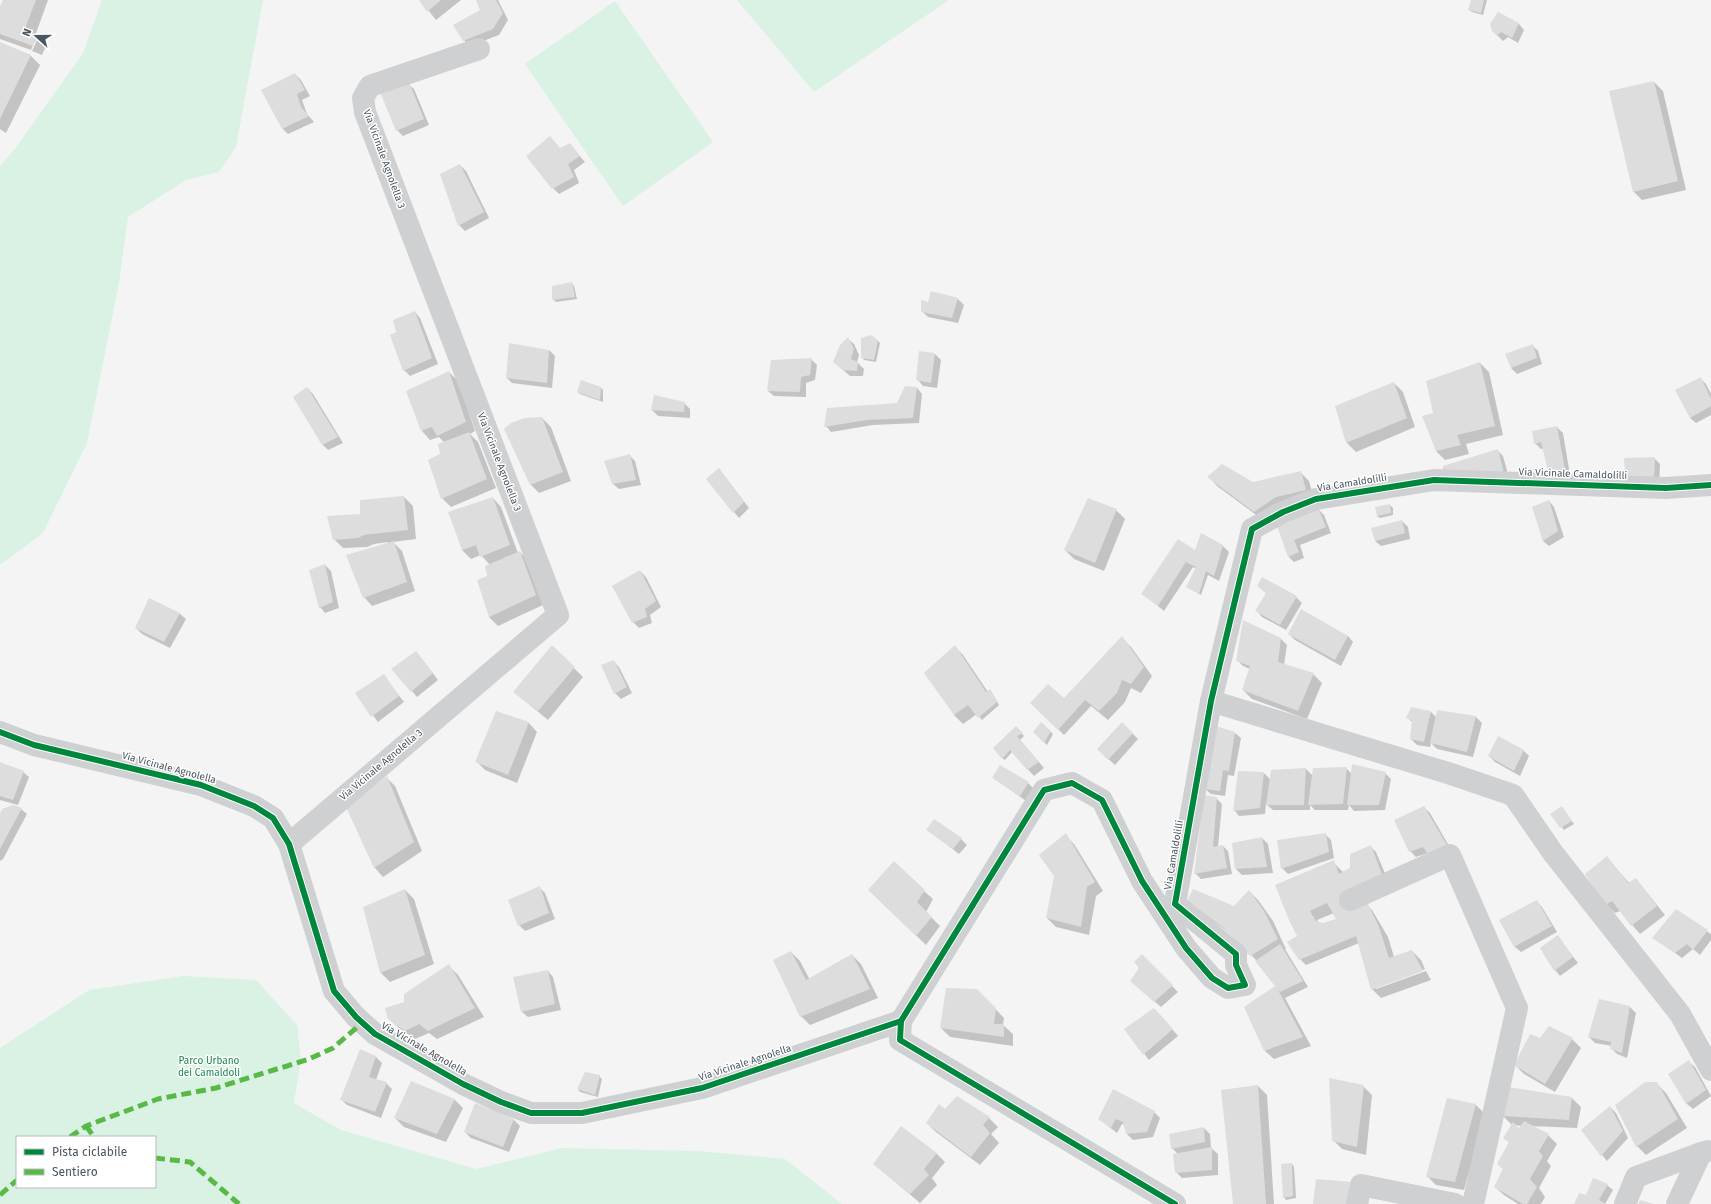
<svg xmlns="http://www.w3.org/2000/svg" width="1711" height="1204" viewBox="0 0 1711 1204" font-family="'Fira Sans',sans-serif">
  <rect width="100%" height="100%" fill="#f4f4f4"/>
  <g fill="#d9f2e3" fill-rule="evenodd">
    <polygon points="102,0 263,0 236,147 219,172 186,180 128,217 119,283 87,443 43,533 0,565 0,166 15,149 83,53"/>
    <polygon points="737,0 949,0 814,92"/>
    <polygon points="615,1 713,142 623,206 525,64"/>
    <path d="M183,976L256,980L297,1025L301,1059L294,1103L341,1130L476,1169L562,1148L699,1151L785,1159L842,1204H0V1048L89,990ZM17,1137H155V1187H17Z"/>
  </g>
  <g fill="#0003" fill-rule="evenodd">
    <polygon points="4,0 48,0 35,36 46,46 42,55 32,51 37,40 35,40 31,50 0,39 0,7"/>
    <polygon points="420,0 461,0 436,20"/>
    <polygon points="477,0 498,0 508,20 499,35 470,46 464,40 481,10"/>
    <polygon points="1472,0 1487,0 1483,15 1472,12 1469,10"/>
    <polygon points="1498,13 1519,24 1524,30 1518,43 1508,37 1503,41 1493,31"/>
    <polygon points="0,43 31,56 40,65 6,133 0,129"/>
    <polygon points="295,74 301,80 310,96 302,100 307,114 314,122 288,134 282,128"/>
    <polygon points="1654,82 1663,91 1686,190 1642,200 1633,191"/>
    <polygon points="408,84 414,89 429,125 403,136 397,130 381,93"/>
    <polygon points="570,145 585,162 574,170 579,183 559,194 553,188 561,149"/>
    <polygon points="460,165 466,171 489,218 465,231 459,225"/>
    <polygon points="571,283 574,286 577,299 556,302 553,299"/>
    <polygon points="931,292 958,299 964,305 958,323 928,317 922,311 929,304"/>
    <polygon points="415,312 420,318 438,364 410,376 404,370 397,332"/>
    <polygon points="848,339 854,344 859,355 857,362 864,369 863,376 850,376 834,362"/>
    <polygon points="878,341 880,343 876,362 864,360 862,357"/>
    <polygon points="1532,345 1538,351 1542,364 1517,374 1511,368"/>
    <polygon points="549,350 555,356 552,388 512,383 507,378"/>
    <polygon points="935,354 941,360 937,388 923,386 918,380"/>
    <polygon points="811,359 817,365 815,380 806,383 806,397 774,396 768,391"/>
    <polygon points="1480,363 1489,372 1503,435 1466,444 1469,454 1445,460 1436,451 1434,414"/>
    <polygon points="449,372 458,381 475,431 470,434 478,442 496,488 451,507 442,498 441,454 445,443 439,437 430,440 422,431 407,392"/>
    <polygon points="1701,379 1706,384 1711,394 1711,415 1696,423 1690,418"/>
    <polygon points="1394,383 1403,392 1415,427 1356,452 1347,443 1336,407"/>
    <polygon points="307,388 313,394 343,443 328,450 322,444"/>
    <polygon points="601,388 603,390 603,402 580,394 578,392"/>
    <polygon points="917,388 922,394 919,423 873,425 831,432 826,426 898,404"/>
    <polygon points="684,403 690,409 690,418 658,416 652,410"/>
    <polygon points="542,418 551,427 571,481 539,493 530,484"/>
    <polygon points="1557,427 1563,433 1571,481 1544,448 1541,449 1535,443"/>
    <polygon points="1497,450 1503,456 1509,478 1444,466"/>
    <polygon points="629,455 635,461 641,485 619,489 613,484"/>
    <polygon points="1654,458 1660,464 1659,488 1626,474"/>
    <polygon points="719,469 749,508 739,518 734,512"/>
    <polygon points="1300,472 1309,481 1314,499 1263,520 1217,486 1209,477 1253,483"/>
    <polygon points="404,497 413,506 416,539 393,542 402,551 415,591 372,606 364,597 388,542 374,544 367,547 343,548 334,539 361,515"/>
    <polygon points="493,498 501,507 518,553 520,552 529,561 545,604 498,626 489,617 488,577 490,565 481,555 471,559 462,550"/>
    <polygon points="1549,501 1554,507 1564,537 1549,546 1543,541 1533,507"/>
    <polygon points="1390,505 1393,508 1393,515 1380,518 1377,516"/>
    <polygon points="1318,509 1324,515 1331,533 1300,545 1304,558 1294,562 1289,557 1278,526"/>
    <polygon points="1116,510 1125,519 1104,571 1074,559 1065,550"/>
    <polygon points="1402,521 1408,527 1410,539 1381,546 1375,541"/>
    <polygon points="1223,546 1229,552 1219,581 1208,575 1201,595 1187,587 1196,569 1193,567 1164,611 1143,594 1195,551"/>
    <polygon points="325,565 331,571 339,608 325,613 320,607"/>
    <polygon points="640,571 646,577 661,607 650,615 652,623 639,628 633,622"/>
    <polygon points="1258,586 1296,597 1302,603 1286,630 1262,617 1257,611 1267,594"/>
    <polygon points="150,599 180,614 186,619 170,648 142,634 136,628"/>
    <polygon points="1289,634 1348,636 1353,642 1341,666 1295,640"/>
    <polygon points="1122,638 1131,647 1152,676 1141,693 1131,688 1125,702 1108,720 1091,706 1064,735 1032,703 1064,699"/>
    <polygon points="1281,639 1287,645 1284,665 1313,674 1322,683 1307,719 1252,699 1243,690 1250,669 1243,666 1237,660"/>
    <polygon points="954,646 963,655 988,692 990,690 992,693 999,705 982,720 977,714 963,724 954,715"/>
    <polygon points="552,647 583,677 548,720 514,692"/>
    <polygon points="421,658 438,680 417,697 412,691"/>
    <polygon points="613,661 619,667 632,693 621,699 615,693"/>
    <polygon points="383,675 404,702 378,722 357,693"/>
    <polygon points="1431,712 1436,717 1476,717 1482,723 1473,757 1437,749 1431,743 1430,747 1417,745 1411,739 1413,723 1407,717"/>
    <polygon points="529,723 537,732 517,783 485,770 476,761"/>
    <polygon points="1041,723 1053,734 1047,745 1034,732"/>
    <polygon points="1122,723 1138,739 1115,765 1104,755"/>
    <polygon points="1016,727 1024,736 1020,740 1044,768 1034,776 1012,752 1005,760 1002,758"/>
    <polygon points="1235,733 1241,738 1234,776 1228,775 1225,796 1211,794 1205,789"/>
    <polygon points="1523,750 1529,756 1520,776 1495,762 1489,756"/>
    <polygon points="0,763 23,772 29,777 18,805 0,800"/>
    <polygon points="1346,768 1352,774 1385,773 1391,779 1385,810 1354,811 1349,805 1348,810 1315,810 1310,805 1310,810 1273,810 1266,804 1265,814 1239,816 1234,810 1264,773 1271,780 1306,769 1313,776"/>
    <polygon points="386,777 395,786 422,851 383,877 375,868 347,808"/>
    <polygon points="994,778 1028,783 1034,789 1026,801"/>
    <polygon points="1216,798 1222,804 1218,847 1223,846 1228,851 1232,874 1201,879 1195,873"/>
    <polygon points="1424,807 1430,813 1453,853 1428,853 1416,857 1410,851"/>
    <polygon points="1562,807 1574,824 1564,830 1552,814"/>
    <polygon points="21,809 27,814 3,859 0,861 0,817"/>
    <polygon points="928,830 961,839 967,845 959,854"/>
    <polygon points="1325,834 1331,840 1334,858 1288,874 1282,868"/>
    <polygon points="1065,835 1074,844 1103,891 1096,896 1089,935 1056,927 1047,918"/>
    <polygon points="1262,838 1268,844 1273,873 1242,875 1236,869"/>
    <path d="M1370,846L1376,852L1389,883L1366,904L1372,910L1388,937L1394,957L1412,951L1421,960L1425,969L1376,987V989L1426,971L1431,980L1381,998L1372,989L1359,943L1306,965L1300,959L1298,936L1290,920L1333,862L1343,872L1351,869ZM1334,913L1337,920L1323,924L1319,923L1317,920Z"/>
    <polygon points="1607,858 1630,884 1636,879 1665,915 1640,934 1620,911 1615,913 1606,904"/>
    <polygon points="539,887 545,893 555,919 525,931 519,925"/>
    <polygon points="405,890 414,899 434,964 390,982 381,973"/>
    <polygon points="924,891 933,899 926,912 940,926 926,945 879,899"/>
    <polygon points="1249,891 1258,900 1273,921 1286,949 1285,949 1308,987 1285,998 1311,1046 1274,1059 1265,1051 1275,988 1280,990 1257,961 1232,935 1198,910 1234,907"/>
    <polygon points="1536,901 1542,907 1557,932 1521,952 1515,947 1500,920"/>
    <polygon points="1676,911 1711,934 1711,940 1700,955 1693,949 1682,958 1654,938"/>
    <polygon points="1558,937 1578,963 1560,976 1555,970"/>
    <polygon points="791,952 800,961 810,980 852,955 861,964 878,998 810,1025 801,1016"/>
    <polygon points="1142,956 1178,992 1161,1007 1137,986"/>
    <polygon points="449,966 458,975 484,1017 437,1039 429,1033 415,1039 399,1028 389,1019 405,1002"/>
    <polygon points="548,971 553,977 561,1010 528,1017 522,1012"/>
    <polygon points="977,990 1004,1018 1003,1025 1013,1034 1013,1046 950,1037 941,1028"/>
    <polygon points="1600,1000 1630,1007 1636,1013 1627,1058 1617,1054 1611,1048 1612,1046 1595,1043 1589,1037"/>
    <polygon points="1160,1015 1178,1036 1149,1060 1126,1030"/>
    <polygon points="1540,1039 1572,1039 1581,1048 1555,1092 1524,1074 1515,1065"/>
    <polygon points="360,1051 376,1057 382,1063 376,1080 386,1083 392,1089 381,1118 347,1105 342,1100"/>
    <polygon points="1689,1062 1695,1067 1711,1096 1693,1109 1687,1104 1670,1075"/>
    <polygon points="585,1073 599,1076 602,1079 598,1097 580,1092 578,1089"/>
    <polygon points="1656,1083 1666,1093 1687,1128 1646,1155 1637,1146"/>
    <polygon points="1258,1086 1267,1095 1274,1204 1234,1204"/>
    <polygon points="1363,1086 1372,1095 1366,1155 1342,1149 1333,1140"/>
    <path d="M1509,1088L1572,1098L1581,1107L1577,1128L1531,1126L1548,1135L1557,1144L1547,1161L1551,1166L1539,1188L1545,1197L1541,1204H1518L1504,1195L1495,1187L1503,1169L1510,1143L1504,1138L1512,1125L1503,1116ZM1515,1125L1522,1126L1520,1130Z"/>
    <polygon points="454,1099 463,1108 446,1142 404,1127 395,1118"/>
    <polygon points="1448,1099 1476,1105 1485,1114 1464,1190 1436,1185 1427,1176"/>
    <polygon points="476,1104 514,1120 520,1126 509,1152 471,1138 465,1132"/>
    <polygon points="1610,1107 1616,1113 1628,1138 1607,1161 1582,1130"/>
    <polygon points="945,1110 989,1118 998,1127 991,1134 999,1143 980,1165 936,1132 927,1123"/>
    <polygon points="1154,1112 1160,1118 1153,1137 1133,1140 1127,1134 1125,1125 1122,1124 1117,1133 1099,1119"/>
    <polygon points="1204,1128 1210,1134 1211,1148 1218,1154 1218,1175 1182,1178 1176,1172 1178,1154 1172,1148"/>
    <polygon points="937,1154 945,1162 932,1178 937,1185 920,1203 874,1164"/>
    <polygon points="1292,1164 1294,1167 1296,1198 1286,1200 1284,1197"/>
    <polygon points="1607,1185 1613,1190 1605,1204 1575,1204"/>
  </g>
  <g fill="#ddddde" fill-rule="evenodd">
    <polygon points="3,0 36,0 24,31 38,36 33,46 0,34 0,6"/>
    <polygon points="419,0 441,0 427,12"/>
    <polygon points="476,0 496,0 503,13 493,29 463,41 453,25 480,10"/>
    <polygon points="1471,0 1484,0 1481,13 1468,10"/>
    <polygon points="1498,12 1519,23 1512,38 1501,32 1497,36 1492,31 1490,24"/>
    <polygon points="0,42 31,55 0,119"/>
    <polygon points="295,73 305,90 297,94 301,107 309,116 282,129 261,90"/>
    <polygon points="1654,81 1678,181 1633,192 1609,91"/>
    <polygon points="409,82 424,119 396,131 380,92"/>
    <polygon points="550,136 560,148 570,143 580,156 568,164 574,177 552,189 526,156"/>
    <polygon points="460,164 484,212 458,226 440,174"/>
    <polygon points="572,282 575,297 552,300 552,286"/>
    <polygon points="931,291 958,298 952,318 921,312 921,300 928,302"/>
    <polygon points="415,311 432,358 403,371 390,335 396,332 393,320"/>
    <polygon points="871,335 878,340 874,360 861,358 861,338"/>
    <polygon points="848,337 854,349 851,359 858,362 857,371 843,370 833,362 840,345"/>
    <polygon points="509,343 549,350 547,383 506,378"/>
    <polygon points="1533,344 1537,358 1511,368 1505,354"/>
    <polygon points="919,351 935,353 931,383 916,380"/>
    <polygon points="812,358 810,375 801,377 800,392 767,391 771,360"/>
    <polygon points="1480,362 1495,426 1457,435 1461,445 1436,451 1422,416 1433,413 1426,381"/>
    <polygon points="449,371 466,422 437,436 432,427 421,431 406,391"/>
    <polygon points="1701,377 1711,399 1711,406 1690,418 1675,390"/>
    <polygon points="581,380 601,387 600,400 577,392"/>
    <polygon points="1394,382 1407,418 1346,443 1335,406"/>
    <polygon points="905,386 917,387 913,418 867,420 824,427 827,408 897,403"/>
    <polygon points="307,387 338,437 322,445 293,397"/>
    <polygon points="654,395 685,402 684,412 651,410"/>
    <polygon points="542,417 563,472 530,485 504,429 511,423 525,418"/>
    <polygon points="1557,426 1566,475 1549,475 1541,442 1534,444 1532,431"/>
    <polygon points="469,432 487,479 441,499 428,460 440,454 438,444"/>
    <polygon points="1498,449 1504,473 1443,472 1443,466"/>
    <polygon points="630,454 636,480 612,484 604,461"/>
    <polygon points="1655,457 1654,482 1614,480 1615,470 1625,472 1624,458"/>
    <polygon points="1222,464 1253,482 1301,471 1306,490 1276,497 1254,512 1207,477"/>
    <polygon points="719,468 744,502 733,513 706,479"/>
    <polygon points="404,496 408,530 364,535 358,538 333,540 327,516 360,514 360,500"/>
    <polygon points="493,497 510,545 480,557 476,545 462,550 448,512"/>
    <polygon points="1088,498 1117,509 1095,563 1064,550"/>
    <polygon points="1549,500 1558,531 1543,541 1532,507"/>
    <polygon points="1390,504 1391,513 1377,516 1375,507"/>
    <polygon points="1318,508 1326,527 1294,540 1299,552 1288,557 1277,526"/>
    <polygon points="1402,520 1405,533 1375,541 1371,528"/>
    <polygon points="1201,533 1223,545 1214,576 1206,571 1199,594 1186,587 1196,567 1186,562 1158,606 1141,594 1178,539 1195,550"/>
    <polygon points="394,541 407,582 363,598 346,555"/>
    <polygon points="520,551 536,595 489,617 477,580 487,576 485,566"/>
    <polygon points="325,564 333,602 319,608 309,570"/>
    <polygon points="640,570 656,601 645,609 647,617 632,623 612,586"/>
    <polygon points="1262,577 1297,596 1280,625 1255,611 1266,593 1257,586"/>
    <polygon points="149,598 180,613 164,642 135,628"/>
    <polygon points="1301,609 1348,636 1335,660 1288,634"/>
    <polygon points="1243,620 1281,638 1278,662 1314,673 1298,711 1242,690 1250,666 1236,661"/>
    <polygon points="1122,636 1144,667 1131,684 1122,680 1117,693 1099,711 1085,700 1058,730 1030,703 1048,684 1064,698"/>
    <polygon points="552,645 575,667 538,711 513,692"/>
    <polygon points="955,645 986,692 990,689 997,702 978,718 968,705 954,715 924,673"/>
    <polygon points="416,651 433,673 411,692 391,669"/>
    <polygon points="614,660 627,687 614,694 601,665"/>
    <polygon points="384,674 399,696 371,717 355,693"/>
    <polygon points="1411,707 1431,711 1424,742 1410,739 1412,720 1406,718"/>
    <polygon points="1437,710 1476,716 1467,752 1430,743"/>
    <polygon points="496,711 529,722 508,775 475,762"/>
    <polygon points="1041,722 1051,731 1044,743 1033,732"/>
    <polygon points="1122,722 1133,733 1108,760 1097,749"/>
    <polygon points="1016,726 1023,733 1017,736 1039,762 1027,770 1010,750 1002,759 993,748"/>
    <polygon points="1216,726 1235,732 1229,771 1223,770 1220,791 1204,789"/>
    <polygon points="1498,736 1524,750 1514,771 1488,756"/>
    <polygon points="0,762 24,771 13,800 0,796"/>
    <polygon points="1352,764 1386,772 1379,805 1347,805"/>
    <polygon points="1000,765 1029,782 1020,796 992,778"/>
    <polygon points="1347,767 1343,804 1308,805 1313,768"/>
    <polygon points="1306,768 1304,805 1266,805 1271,770"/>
    <polygon points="1238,771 1264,772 1260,808 1233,811"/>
    <polygon points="387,776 414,842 374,868 346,807"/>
    <polygon points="1204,795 1217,797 1213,847 1223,845 1227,868 1194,874"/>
    <polygon points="13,805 22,808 0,849 0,814 2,809"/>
    <polygon points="1424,806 1448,847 1430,857 1423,847 1409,852 1394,820"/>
    <polygon points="1562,806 1572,821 1560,828 1550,814"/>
    <polygon points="934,819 962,838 953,849 926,830"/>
    <polygon points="1066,833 1095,882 1087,887 1081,927 1046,918 1054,876 1039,855"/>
    <polygon points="1326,833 1329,852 1281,869 1277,840"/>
    <polygon points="1262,837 1267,867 1235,869 1232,843"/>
    <path d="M1371,845L1383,877L1339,898L1347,909L1367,902L1379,927L1389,958L1412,950L1423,971L1371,990L1356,936L1299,960L1287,942L1297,936L1289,920L1275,885L1334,860L1339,874L1350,868V854ZM1327,903L1336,919L1323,923L1316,921L1310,911Z"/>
    <polygon points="1607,856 1628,883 1636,878 1657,906 1631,926 1612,901 1605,905 1585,874"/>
    <polygon points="894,861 925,890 917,902 932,917 916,936 868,890"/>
    <polygon points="540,886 549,913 518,926 508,900"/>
    <polygon points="405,889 425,955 380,973 363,907"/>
    <polygon points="1193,889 1234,906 1249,890 1264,911 1278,939 1250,956 1224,928 1187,901"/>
    <polygon points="1537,900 1552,926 1514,947 1499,920"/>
    <polygon points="1676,909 1708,930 1693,950 1687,944 1675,953 1652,938"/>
    <polygon points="1558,935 1573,957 1554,971 1540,948"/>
    <polygon points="1280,944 1303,981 1280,992 1277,988 1303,1037 1264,1051 1244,1007 1275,986 1255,961"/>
    <polygon points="791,951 806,980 852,954 870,989 800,1017 773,960"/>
    <polygon points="1142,954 1173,985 1154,1002 1130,981 1139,968 1134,962"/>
    <polygon points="449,964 475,1008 428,1031 419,1024 405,1031 388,1019 385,1008 404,1002 404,994"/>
    <polygon points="548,970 555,1004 521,1012 513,977"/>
    <polygon points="946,988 977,989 996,1008 994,1024 1004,1024 1004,1037 940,1028"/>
    <polygon points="1599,999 1630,1006 1622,1053 1610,1049 1611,1042 1588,1037"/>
    <polygon points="1154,1008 1173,1029 1143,1055 1124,1029"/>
    <polygon points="1549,1026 1573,1038 1545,1084 1514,1065 1530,1034 1540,1038"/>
    <polygon points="360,1049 376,1056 369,1077 387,1082 375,1112 340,1100"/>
    <polygon points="1689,1060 1706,1090 1686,1104 1668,1074"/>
    <polygon points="585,1072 600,1075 595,1095 577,1089"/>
    <polygon points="1329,1078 1364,1085 1357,1147 1332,1141"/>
    <polygon points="411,1081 455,1099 437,1134 394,1118"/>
    <polygon points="1645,1082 1657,1082 1678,1119 1636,1147 1615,1105"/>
    <polygon points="1258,1085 1266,1204 1233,1204 1221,1090"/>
    <polygon points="1508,1087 1572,1097 1569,1120 1502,1116"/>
    <polygon points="1113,1089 1155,1111 1147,1132 1126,1134 1123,1122 1116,1119 1111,1128 1098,1119"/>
    <polygon points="957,1096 990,1117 983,1125 990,1133 971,1157 926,1123 939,1104 945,1109"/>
    <polygon points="1447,1098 1476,1104 1455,1182 1426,1177"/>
    <polygon points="475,1103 514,1119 503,1147 464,1132"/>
    <polygon points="1610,1106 1623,1131 1601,1156 1581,1130"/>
    <polygon points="1524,1121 1549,1134 1539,1151 1543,1156 1530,1179 1537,1187 1527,1204 1523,1204 1494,1187 1503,1169 1497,1164 1509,1142 1503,1138 1513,1122 1519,1128"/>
    <polygon points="901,1126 937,1153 924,1169 929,1175 910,1194 873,1164"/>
    <polygon points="1204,1127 1205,1142 1171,1149 1169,1134"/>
    <polygon points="1212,1147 1212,1170 1175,1173 1173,1154"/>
    <polygon points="1292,1163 1293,1196 1283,1198 1281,1164"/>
    <polygon points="1593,1178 1608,1184 1599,1200 1606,1204 1574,1204 1579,1193 1586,1195"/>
    <polygon points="1316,1179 1352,1182 1348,1204 1313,1204"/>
    <polygon points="1640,1200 1653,1204 1638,1204"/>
  </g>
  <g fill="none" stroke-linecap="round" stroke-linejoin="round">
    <g stroke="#ced0d2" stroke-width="22">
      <polyline points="1211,701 1448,773 1513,795 1553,853 1680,1014 1711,1070"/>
      <polyline points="0,732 34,745 201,785 254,806 273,818 289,844 334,991 356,1017 375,1034 463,1084 501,1102 531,1113 582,1113 702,1088 901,1021"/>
      <polyline points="289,844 558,615 365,112 363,98 370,86 479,49"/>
      <polyline points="1350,900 1450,855 1517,1008 1473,1204"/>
      <polyline points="1175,1204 900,1040 901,1021 1044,790 1072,783 1102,800 1142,881 1186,948 1212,978 1228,988 1245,985 1236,965 1236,954 1175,904 1211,701 1252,529 1283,512 1316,499 1434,480 1666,488 1711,485"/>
      <polyline points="1357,1204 1361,1185 1455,1204"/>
      <polyline points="1625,1204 1636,1177 1701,1153"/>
      <polyline points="1677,1204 1701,1153 1708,1151"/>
    </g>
    <g stroke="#58b947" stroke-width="5" stroke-dasharray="10 5" stroke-linecap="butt">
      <polyline points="86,1126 94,1137"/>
      <polyline points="70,1137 86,1126 158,1099 216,1088 309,1059 333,1048 362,1023"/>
      <polyline points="155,1158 190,1162 239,1204"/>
      <polyline points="0,1195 17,1180"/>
    </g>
    <defs>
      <g id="cycleway">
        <polyline points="0,732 34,745 201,785 254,806 273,818 289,844 334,991 356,1017 375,1034 463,1084 501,1102 531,1113 582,1113 702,1088 901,1021"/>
        <polyline points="1175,1204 900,1040 901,1021 1044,790 1072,783 1102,800 1142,881 1186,948 1212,978 1228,988 1245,985 1236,965 1236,954 1175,904 1211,701 1252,529 1283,512 1316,499 1434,480 1666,488 1711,485"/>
      </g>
    </defs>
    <use href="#cycleway" stroke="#fff" stroke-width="8"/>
    <use href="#cycleway" stroke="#00873e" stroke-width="6"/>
  </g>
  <g text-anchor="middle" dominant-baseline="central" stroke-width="3" stroke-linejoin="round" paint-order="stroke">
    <g font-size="10" fill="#4a5661" stroke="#fff">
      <text transform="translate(384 159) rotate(70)">Via Vicinale Agnolella 3</text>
      <text transform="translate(499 462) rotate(69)">Via Vicinale Agnolella 3</text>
      <text transform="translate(1573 474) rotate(2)">Via Vicinale Camaldolilli</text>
      <text transform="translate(1352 483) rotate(-9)">Via Camaldolilli</text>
      <text transform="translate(381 765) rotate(-40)">Via Vicinale Agnolella 3</text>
      <text transform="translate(169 768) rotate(15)">Via Vicinale Agnolella</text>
      <text transform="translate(1174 855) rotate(-80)">Via Camaldolilli</text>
      <text transform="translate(424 1049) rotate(30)">Via Vicinale Agnolella</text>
      <text transform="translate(745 1063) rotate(-18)">Via Vicinale Agnolella</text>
    </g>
    <g font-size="10" fill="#17864f" stroke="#fff">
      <text x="209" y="1061">Parco Urbano<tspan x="209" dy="12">dei Camaldoli</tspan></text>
    </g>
  </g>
  <rect x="16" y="1136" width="140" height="52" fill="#ffffff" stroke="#b7bbc0"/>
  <rect x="24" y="1149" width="20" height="6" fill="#00873e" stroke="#b7bbc0"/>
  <text x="52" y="1156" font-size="12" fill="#4a5661">Pista ciclabile</text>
  <rect x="24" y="1169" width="20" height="6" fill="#58b947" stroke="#b7bbc0"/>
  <text x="52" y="1176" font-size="12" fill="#4a5661">Sentiero</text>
  <g transform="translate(36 36) rotate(291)" stroke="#ffffff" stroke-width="3" paint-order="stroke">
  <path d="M0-3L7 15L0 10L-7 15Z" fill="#4a5661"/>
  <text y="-6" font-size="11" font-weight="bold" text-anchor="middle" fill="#4a5661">N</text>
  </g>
</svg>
